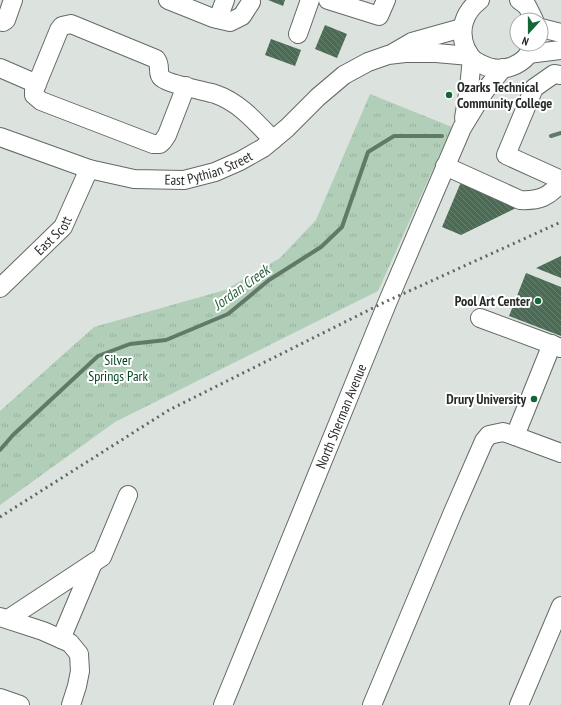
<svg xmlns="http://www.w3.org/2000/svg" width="561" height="705" viewBox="0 0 561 705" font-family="'PT Sans Narrow',sans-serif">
  <defs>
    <pattern id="park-tufts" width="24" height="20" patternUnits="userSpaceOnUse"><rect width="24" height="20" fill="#b1ceb8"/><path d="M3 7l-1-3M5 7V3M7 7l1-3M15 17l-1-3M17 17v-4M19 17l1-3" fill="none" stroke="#98b19e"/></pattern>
    <pattern id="building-back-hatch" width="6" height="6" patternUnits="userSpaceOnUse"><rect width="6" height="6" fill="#4b6b54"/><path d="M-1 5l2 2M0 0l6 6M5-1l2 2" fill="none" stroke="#68806f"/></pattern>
  </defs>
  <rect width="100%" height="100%" fill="#dce3de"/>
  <polygon fill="url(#park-tufts)" points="370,94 452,127 378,291 115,422 0,505 0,411 94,327 225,290 280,258 316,220"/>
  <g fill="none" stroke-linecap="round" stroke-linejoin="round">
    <g stroke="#617a68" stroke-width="4">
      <polyline points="551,136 561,133"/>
      <polyline points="0,450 13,435 98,356 130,344 166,340 228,314 269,280 321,247 342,227 368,152 394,136 442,136"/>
    </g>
  </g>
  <g fill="url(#building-back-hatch)">
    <polygon points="268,0 285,0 283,6"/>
    <polygon points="325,25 347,34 337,58 315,49"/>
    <polygon points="271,39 301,50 295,66 265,55"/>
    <polygon points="461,182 518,207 461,235 442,227"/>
    <polygon points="561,256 561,278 536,268"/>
    <polygon points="526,273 561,287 561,336 509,316"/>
  </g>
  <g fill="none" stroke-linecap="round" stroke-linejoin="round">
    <defs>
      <g id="minor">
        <polyline points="168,0 213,18 230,22 242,16 251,2"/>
        <polyline points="328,0 379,16 386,0"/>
        <path d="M480,0C464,12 458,30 466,49C468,51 469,55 471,57C473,60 477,62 481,64C501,75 526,66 534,44"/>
        <polyline points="519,0 527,6 534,20"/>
        <polyline points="218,19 225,0"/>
        <polyline points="0,21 3,22 6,20 13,0"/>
        <polyline points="541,28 561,33"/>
        <polyline points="298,34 310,0"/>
        <polyline points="393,53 412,42 462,28"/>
        <polyline points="528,54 561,50"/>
        <polyline points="0,68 37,84"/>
        <polyline points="561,75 554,74 534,88 506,155 561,180"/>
        <path d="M186,86L167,135L163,141L160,144H153L41,101L34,95V91L59,30L62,26L71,24L156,59C162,67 156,73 162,78C168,84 205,91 215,94C239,102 256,122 273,140"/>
        <polyline points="464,118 469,88 472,58"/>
        <path id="s1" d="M0,137L89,169L134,179L184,180L215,172L240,161L263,148L287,128L318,97L344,75L368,62L388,55L405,53H436L470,56"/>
        <path d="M445,166L520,200C539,201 549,197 561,182"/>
        <path id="s2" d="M0,288L63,227L89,169"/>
        <polyline points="480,318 561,348"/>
        <polyline points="515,436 552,344"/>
        <polyline points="0,617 43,631 70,643 79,654 80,671 77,686 71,705"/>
        <polyline points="8,619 102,557 128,495"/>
        <polyline points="61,639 93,563"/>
        <polyline points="0,698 20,705"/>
        <path id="s3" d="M223,705L388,301L462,128L484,92L503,68"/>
        <polyline points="372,705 453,512 484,441 489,435 503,432 515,436 561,453"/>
        <polyline points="519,705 561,606"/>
      </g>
    </defs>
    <use href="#minor" stroke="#636a65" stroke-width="20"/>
    <use href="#minor" stroke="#fff" stroke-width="18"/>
    <polyline stroke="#626764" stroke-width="3" stroke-dasharray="2 4" stroke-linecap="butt" points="0,517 169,410 385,302 561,222"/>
  </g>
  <g fill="#146637" stroke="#fff" stroke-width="1.5">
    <circle cx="449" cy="95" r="4"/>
    <circle cx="538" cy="301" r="4"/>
    <circle cx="534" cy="399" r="4"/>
  </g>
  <g text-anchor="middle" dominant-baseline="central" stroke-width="4" stroke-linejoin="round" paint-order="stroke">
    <g font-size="14" font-weight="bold" fill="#282b29" stroke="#fff" text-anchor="end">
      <text x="457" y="87" text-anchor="start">Ozarks Technical<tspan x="457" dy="16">Community College</tspan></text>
      <text x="530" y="301">Pool Art Center</text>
      <text x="526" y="399">Drury University</text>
    </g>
    <g font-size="14" fill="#282b29" stroke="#fff">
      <text stroke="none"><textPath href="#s1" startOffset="217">East Pythian Street</textPath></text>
      <text stroke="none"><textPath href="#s2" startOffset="75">East Scott</textPath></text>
      <text stroke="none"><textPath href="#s3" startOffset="312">North Sherman Avenue</textPath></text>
    </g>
    <g font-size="14" fill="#013f1d" stroke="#fff">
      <text x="118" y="360">Silver<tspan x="118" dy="16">Springs Park</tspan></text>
    </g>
    <g font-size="15" font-style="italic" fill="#2c623e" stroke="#fff">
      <text transform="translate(241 287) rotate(-36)">Jordan Creek</text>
    </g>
  </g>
  <g transform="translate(529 32) rotate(201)"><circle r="19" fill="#ffffff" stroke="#a9aaa9"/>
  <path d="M0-3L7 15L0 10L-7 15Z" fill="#146637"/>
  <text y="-6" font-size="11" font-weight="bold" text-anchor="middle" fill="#282b29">N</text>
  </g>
</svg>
